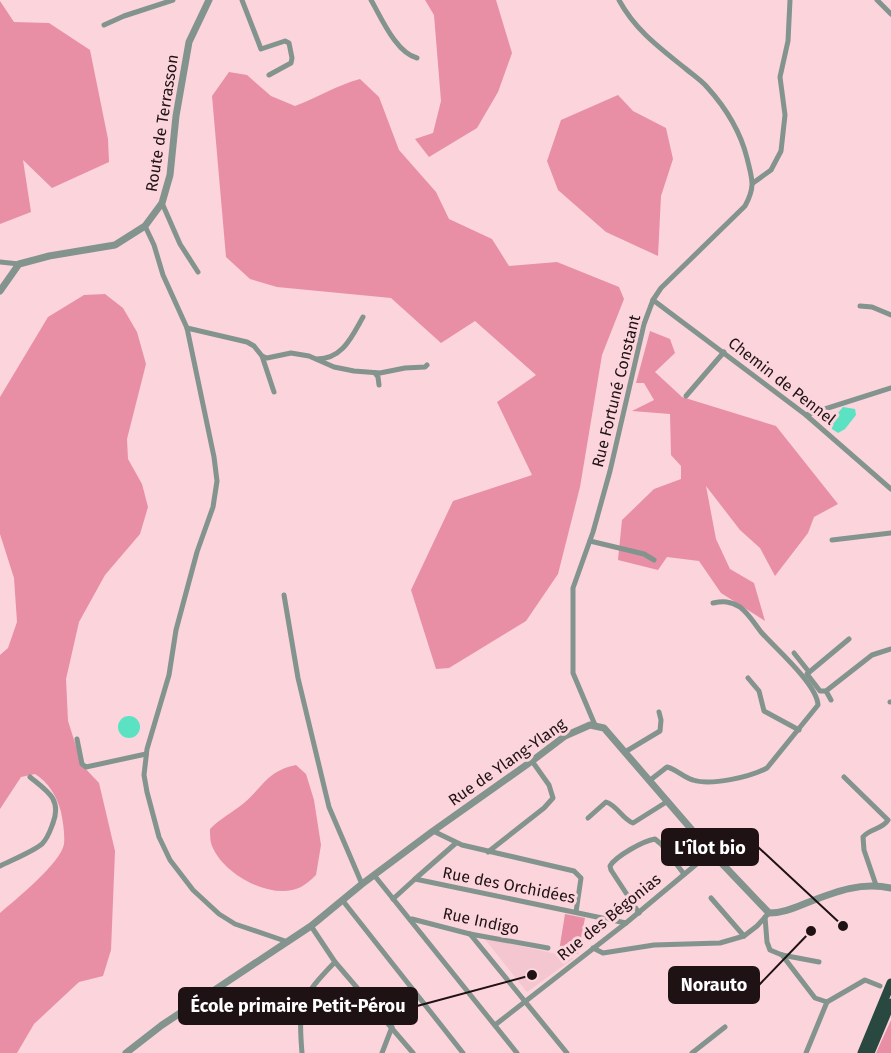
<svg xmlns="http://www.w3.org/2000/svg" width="891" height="1053" viewBox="0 0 891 1053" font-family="'Fira Sans',sans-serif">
  <rect width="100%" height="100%" fill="#fbd4dc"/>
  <polygon fill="#f4c6cf" points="484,938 574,958 527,992"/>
  <g fill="#e88fa5">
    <polygon points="425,0 496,0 512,53 498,92 477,128 429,157 415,139 433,133 441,101 434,15"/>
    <polygon points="0,1 14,22 49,23 90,50 108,139 109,162 52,188 23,160 31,212 0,224"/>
    <path d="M229,72L247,75L271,96L295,106C317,98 337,85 360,79L379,97L399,150L436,192L449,219L492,239L509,266L557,262L619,287L624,299L602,355L580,487L558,574L526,621L449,668L436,669L411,590L453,501L532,475L497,402L536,375L475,321L441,343L391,298L277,287L250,279L226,257L212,96Z"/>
    <polygon points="618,95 633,111 666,128 673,159 661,196 658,256 606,232 558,190 547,161 561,120"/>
    <path d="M105,294L123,308L137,332L146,364L127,439L128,459L142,484L148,507L140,534L105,575L79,622L66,679L68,721L82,765L99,783L115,851L111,950L103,976L79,982L34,1024L17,1053H0V913C15,900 61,863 64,844C65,834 63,822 61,812C57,796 48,782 35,774L21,777L0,809V655L8,648L17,622L14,578L0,534V397L48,317L84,295Z"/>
    <polygon points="650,331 670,339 675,353 655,372 682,397 776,426 838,504 814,517 808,533 775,576 760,548 740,530 706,486 716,539 730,569 754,583 765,621 721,593 699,561 667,557 658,570 618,560 622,520 654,489 681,479 681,466 671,455 670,414 632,411 654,400 644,383 636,383"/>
    <path d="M296,765L306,774L314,800L321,845L316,875C312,879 306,884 301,887C272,902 220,873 211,843C210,839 210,833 210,829C222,817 232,813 244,803C264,786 267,771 296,765Z"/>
    <polygon points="565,914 585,918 578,954 559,951"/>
    <polygon points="891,1020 891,1053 876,1053"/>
  </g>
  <g fill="#5ae2c3">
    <polygon points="843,407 855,409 856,415 845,429 838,433 832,429 832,420"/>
    <circle cx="129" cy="727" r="11"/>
  </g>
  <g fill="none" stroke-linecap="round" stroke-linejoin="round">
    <g stroke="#83938e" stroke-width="5">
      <polyline points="242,0 261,49 285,41 289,43 292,58 291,63 269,75"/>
      <path d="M371,0C381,17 396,53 417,58"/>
      <polyline points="877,0 891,14"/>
      <polyline points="104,25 124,16 173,0"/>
      <polyline points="753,183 771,170 781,151 785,115 780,77 788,41 790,0"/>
      <polyline points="162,203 180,244 198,272"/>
      <polyline points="145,226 154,245 163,275 187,328 214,457 217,481 213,507 197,552 176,630 169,675 147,749 144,775 147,792 159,837 170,860 193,890 219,914 235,924 288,942"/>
      <polyline points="0,262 19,264"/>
      <polyline points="653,300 806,415 891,489"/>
      <polyline points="860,306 872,307 891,315"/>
      <polyline points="187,328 247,342 254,346 262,356 267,358 291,353 309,356 334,367 354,371 380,373 405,368 425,367 427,365"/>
      <polyline points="262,356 274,392"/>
      <path d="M317,359C343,359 352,336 363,317"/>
      <polyline points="375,373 378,377 379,385"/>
      <polyline points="686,396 724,352"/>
      <polyline points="806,415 891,388"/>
      <polyline points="832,540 891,533"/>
      <polyline points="590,541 644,554 654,560"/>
      <polyline points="284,595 298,678 329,807 362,884"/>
      <polyline points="849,639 807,674 820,691 826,691 872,655 891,649"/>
      <polyline points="794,653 809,672"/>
      <polyline points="748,678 759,691 764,711 799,730"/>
      <polyline points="826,691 831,700"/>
      <polyline points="890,702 891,702"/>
      <path d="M595,725L573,673V588L593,532L610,471L644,324L653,300L661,288L745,206C756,186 752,179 747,158C740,130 726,108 707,87C701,80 693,75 686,69C660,48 635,30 619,0"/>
      <polyline points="77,739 82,764 86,767 146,754"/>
      <polyline points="625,752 660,731 661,720 659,712"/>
      <path d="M844,777L888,820C883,829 869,829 863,837L864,850L876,885"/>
      <path d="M649,781L667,767C676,769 683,777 693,780C711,786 750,777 767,768L818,705C817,684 775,648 761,632C754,623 749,614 740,607C730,601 723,601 713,603"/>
      <path d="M588,818L606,802C618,806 622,819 633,823L668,801"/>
      <polyline points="433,831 462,845 574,871 581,878 576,912"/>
      <polyline points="488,852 544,808 553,798 549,785 532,761"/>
      <path d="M0,866C12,860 32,852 42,844C48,838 50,831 53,823C62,799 47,791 30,777"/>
      <polyline points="374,875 517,1053"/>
      <polyline points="415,879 456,843"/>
      <polyline points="711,898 744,936"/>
      <polyline points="393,899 415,879 626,923"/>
      <polyline points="343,901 463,1053"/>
      <path d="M639,913L611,870L610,866C616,856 643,841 655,839L661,844L684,874"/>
      <polyline points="765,917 767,942 770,950 782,955 819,962"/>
      <polyline points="412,919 470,934 548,948"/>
      <polyline points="311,926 335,962 413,1053"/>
      <polyline points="470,934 567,1053"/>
      <polyline points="593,948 603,953 654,945 720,943 744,936 757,926 769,913"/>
      <polyline points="782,955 815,998 827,1002"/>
      <polyline points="495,1025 626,923 711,852"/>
      <path d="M302,1053C298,1004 301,997 335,962"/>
      <polyline points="382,1053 392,1027"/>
      <polyline points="692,1053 725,1027"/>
      <polyline points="806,1053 827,1002 865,980 880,986"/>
    </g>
    <g stroke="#83938e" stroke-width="7">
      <polyline points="0,291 19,264 49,256 115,245 145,226 162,203 170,175 176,116 189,42 209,0"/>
      <path d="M126,1053L162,1025L311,926L362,884L433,831L532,761L565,736L590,725L604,728L711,852L769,913C784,913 796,907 809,902C837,891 861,882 891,888"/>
    </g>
    <g stroke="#294940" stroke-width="9">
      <polyline points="862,1053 891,983"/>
      <polyline points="870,1053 891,1003"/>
    </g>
  </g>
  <g text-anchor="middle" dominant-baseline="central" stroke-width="6" stroke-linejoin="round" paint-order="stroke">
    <g font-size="16" fill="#1f1215" stroke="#fbd4dc">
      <text transform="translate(162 123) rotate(-81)">Route de Terrasson</text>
      <text transform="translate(782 381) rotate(38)">Chemin de Pennel</text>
      <text transform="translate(616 391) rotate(-76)">Rue Fortuné Constant</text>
      <text transform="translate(507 762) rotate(-35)">Rue de Ylang-Ylang</text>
      <text transform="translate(509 885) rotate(11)">Rue des Orchidées</text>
      <text transform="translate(609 917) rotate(-39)">Rue des Bégonias</text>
      <text transform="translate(481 921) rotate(12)">Rue Indigo</text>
    </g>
  </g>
  <path fill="none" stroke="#1f1215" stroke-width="2" d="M843 926L758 847M811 931L759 985M532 975L417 1006"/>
  <g fill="#1f1215" stroke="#fbd4dc" stroke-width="2">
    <circle cx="843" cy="926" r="6"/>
    <circle cx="811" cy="931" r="6"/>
    <circle cx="532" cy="975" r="6"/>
  </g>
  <g fill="#1f1215" stroke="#1f1215" stroke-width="2">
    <rect x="662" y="829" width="96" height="36" rx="6"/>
    <rect x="669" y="967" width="90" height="36" rx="6"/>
    <rect x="179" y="988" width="238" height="36" rx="6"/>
  </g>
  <g font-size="18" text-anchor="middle" font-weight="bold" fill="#fff">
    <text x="710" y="854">L'îlot bio</text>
    <text x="714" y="991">Norauto</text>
    <text x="298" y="1012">École primaire Petit-Pérou</text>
  </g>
</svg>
